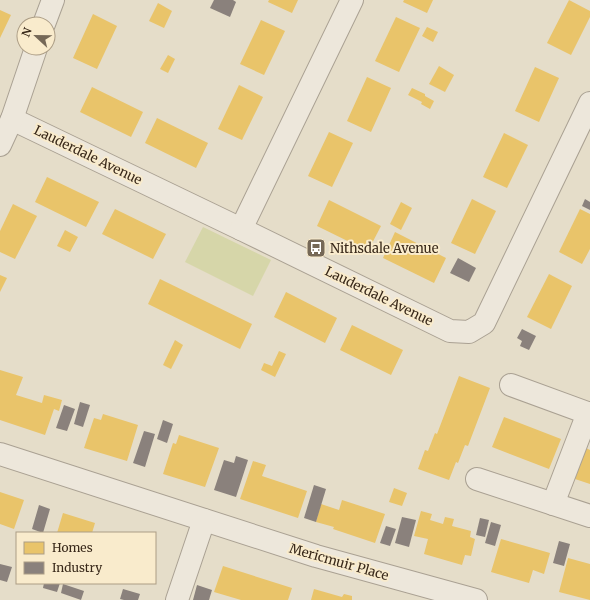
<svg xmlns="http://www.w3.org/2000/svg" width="590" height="600" viewBox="0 0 590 600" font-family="Merriweather,serif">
  <rect width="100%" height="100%" fill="#e5ddc9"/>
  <polygon fill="#d6d6a9" points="203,227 271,260 253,296 185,262"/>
  <g fill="#e9c46a">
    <polygon points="269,0 298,0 292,13 268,2"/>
    <polygon points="404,0 433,0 427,13 403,2"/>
    <polygon points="569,0 590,11 590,17 571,55 547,43"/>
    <polygon points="158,3 172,11 164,28 149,21"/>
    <polygon points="0,10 11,15 0,38"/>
    <polygon points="93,14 117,26 97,69 73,58"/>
    <polygon points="396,17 420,28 399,72 375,61"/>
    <polygon points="261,20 285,31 264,75 240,64"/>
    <polygon points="427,27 438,32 433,42 422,36"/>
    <polygon points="168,55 175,59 168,73 160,69"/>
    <polygon points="439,66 454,75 445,92 429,84"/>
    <polygon points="535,67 559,78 539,122 515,111"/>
    <polygon points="367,77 391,88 371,132 347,121"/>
    <polygon points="239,85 263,97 242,140 218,129"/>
    <polygon points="92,87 143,112 131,137 80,112"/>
    <polygon points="412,88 425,94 425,96 434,101 430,109 421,104 422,102 408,95"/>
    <polygon points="157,118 208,143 196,168 145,143"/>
    <polygon points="329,132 353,143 332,187 308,176"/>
    <polygon points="504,133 528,145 507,188 483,177"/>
    <polygon points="47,177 99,202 86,227 35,202"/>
    <polygon points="472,199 496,211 475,254 451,243"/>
    <polygon points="329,200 381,226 368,251 317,226"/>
    <polygon points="401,202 412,208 401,230 390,224"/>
    <polygon points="13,204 37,216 15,259 0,252 0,231"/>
    <polygon points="115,209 166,234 153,259 102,234"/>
    <polygon points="580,209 590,214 590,249 582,264 559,252"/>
    <polygon points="65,230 78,237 70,252 57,246"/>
    <polygon points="395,232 446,258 434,283 383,258"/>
    <polygon points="549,274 572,286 551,329 527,317"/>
    <polygon points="0,275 7,278 0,292"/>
    <polygon points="160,279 252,324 240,349 148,304"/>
    <polygon points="286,292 337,318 325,343 274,317"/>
    <polygon points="352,325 403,350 391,375 340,350"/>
    <polygon points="175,340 183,345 171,369 163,365"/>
    <polygon points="279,351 286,354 275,377 261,370 264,363 272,366"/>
    <polygon points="0,370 23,377 16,395 42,403 44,395 62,400 59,411 54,409 45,435 0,420"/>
    <polygon points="459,376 490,388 468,446 465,445 458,463 456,462 449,480 418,469 425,450 428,451 435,433 437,434"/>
    <polygon points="103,414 138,425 127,461 84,448 94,418 101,420"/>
    <polygon points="504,417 561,439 549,469 492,447"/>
    <polygon points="179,435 219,448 205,487 163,474 173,443 176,444"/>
    <polygon points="586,448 590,450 590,484 575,479"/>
    <polygon points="253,461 266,465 262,476 307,491 298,518 240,499"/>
    <polygon points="394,488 407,493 402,506 389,502"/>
    <polygon points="0,492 24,500 14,529 0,524"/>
    <polygon points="342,500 385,514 375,543 333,529 334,527 316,522 321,504 339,510"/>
    <polygon points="421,511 432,514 430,520 443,524 445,517 454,519 452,526 471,531 470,537 475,539 471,556 465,555 462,565 424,554 428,539 414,536"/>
    <polygon points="63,513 95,523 92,533 57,533"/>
    <polygon points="501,539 550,553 544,574 533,570 529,583 491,572"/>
    <polygon points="568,558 590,564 590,600 559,592"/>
    <polygon points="223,566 292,588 288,600 241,600 214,592"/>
    <polygon points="314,589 342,597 344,594 352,596 352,600 311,600"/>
  </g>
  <g fill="#8a817c">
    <polygon points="214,0 233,0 236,2 230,17 210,8"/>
    <polygon points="585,199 590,202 590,210 582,206"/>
    <polygon points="458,258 476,268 469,282 450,273"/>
    <polygon points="522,329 536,336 529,350 520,346 522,341 517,338"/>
    <polygon points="80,402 90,405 83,427 74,424"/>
    <polygon points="64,405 75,409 67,431 56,428"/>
    <polygon points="163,420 173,424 167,443 157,439"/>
    <polygon points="144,431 155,434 145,467 133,463"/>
    <polygon points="236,456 248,460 236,497 214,490 224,460 234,463"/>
    <polygon points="314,485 326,489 316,522 304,518"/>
    <polygon points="39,505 50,509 43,533 32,529"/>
    <polygon points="402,517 416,520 409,547 395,543"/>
    <polygon points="480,518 489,520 485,537 476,535"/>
    <polygon points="491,522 501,525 495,546 485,543"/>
    <polygon points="386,526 396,529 390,546 380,543"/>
    <polygon points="559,541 570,544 564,566 553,563"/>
    <polygon points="0,564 12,567 7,582 0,580"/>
    <polygon points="44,583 60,583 57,592 43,588"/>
    <polygon points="63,584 84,591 81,600 61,593"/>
    <polygon points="197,585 212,590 209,600 193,600"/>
    <polygon points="123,589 140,594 138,600 124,600 120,599"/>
  </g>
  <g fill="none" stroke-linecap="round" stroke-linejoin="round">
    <defs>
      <g id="minor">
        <polyline points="44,24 53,0"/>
        <polyline points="12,119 241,229 450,331 469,332 484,323 590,103"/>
        <polyline points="0,145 12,119 36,48"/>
        <polyline points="241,229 352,0"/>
        <polyline points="511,385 590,414"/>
        <polyline points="0,454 316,556 476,600"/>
        <polyline points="477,479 590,516"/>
        <polyline points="553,504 588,413"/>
        <polyline points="177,600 204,520"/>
      </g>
    </defs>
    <use href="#minor" stroke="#aaa193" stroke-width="24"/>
    <use href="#minor" stroke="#ede7db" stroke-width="22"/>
  </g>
  <defs>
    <symbol id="bus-square" viewBox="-11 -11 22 22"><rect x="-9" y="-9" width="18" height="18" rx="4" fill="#756857" stroke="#f9ebcc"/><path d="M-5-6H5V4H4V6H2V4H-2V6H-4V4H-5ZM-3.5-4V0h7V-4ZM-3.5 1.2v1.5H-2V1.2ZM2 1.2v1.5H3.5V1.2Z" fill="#fff"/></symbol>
  </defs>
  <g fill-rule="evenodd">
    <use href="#bus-square" x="305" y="237" width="22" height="22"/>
  </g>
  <g text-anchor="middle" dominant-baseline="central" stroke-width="4" stroke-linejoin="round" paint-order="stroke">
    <g font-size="13" fill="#39291a" stroke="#f9ebcc">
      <text transform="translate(88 155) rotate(26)">Lauderdale Avenue</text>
      <text transform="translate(379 296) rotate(26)">Lauderdale Avenue</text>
      <text transform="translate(339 562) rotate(16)">Mericmuir Place</text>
    </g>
    <g font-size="13" fill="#39291a" stroke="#f9ebcc" text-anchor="start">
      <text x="330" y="248">Nithsdale Avenue</text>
    </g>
  </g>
  <rect x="16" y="532" width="140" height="52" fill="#f9ebcc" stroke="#ac9d85"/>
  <rect x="24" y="542" width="20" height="12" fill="#e9c46a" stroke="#ac9d85"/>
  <text x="52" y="552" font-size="12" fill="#39291a">Homes</text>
  <rect x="24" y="562" width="20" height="12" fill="#8a817c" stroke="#ac9d85"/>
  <text x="52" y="572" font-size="12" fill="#39291a">Industry</text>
  <g transform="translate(36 36) rotate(292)"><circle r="19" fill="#f9ebcc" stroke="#ac9d85"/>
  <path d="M0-3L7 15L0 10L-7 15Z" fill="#756857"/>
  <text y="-6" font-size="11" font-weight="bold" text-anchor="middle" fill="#39291a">N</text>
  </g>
</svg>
